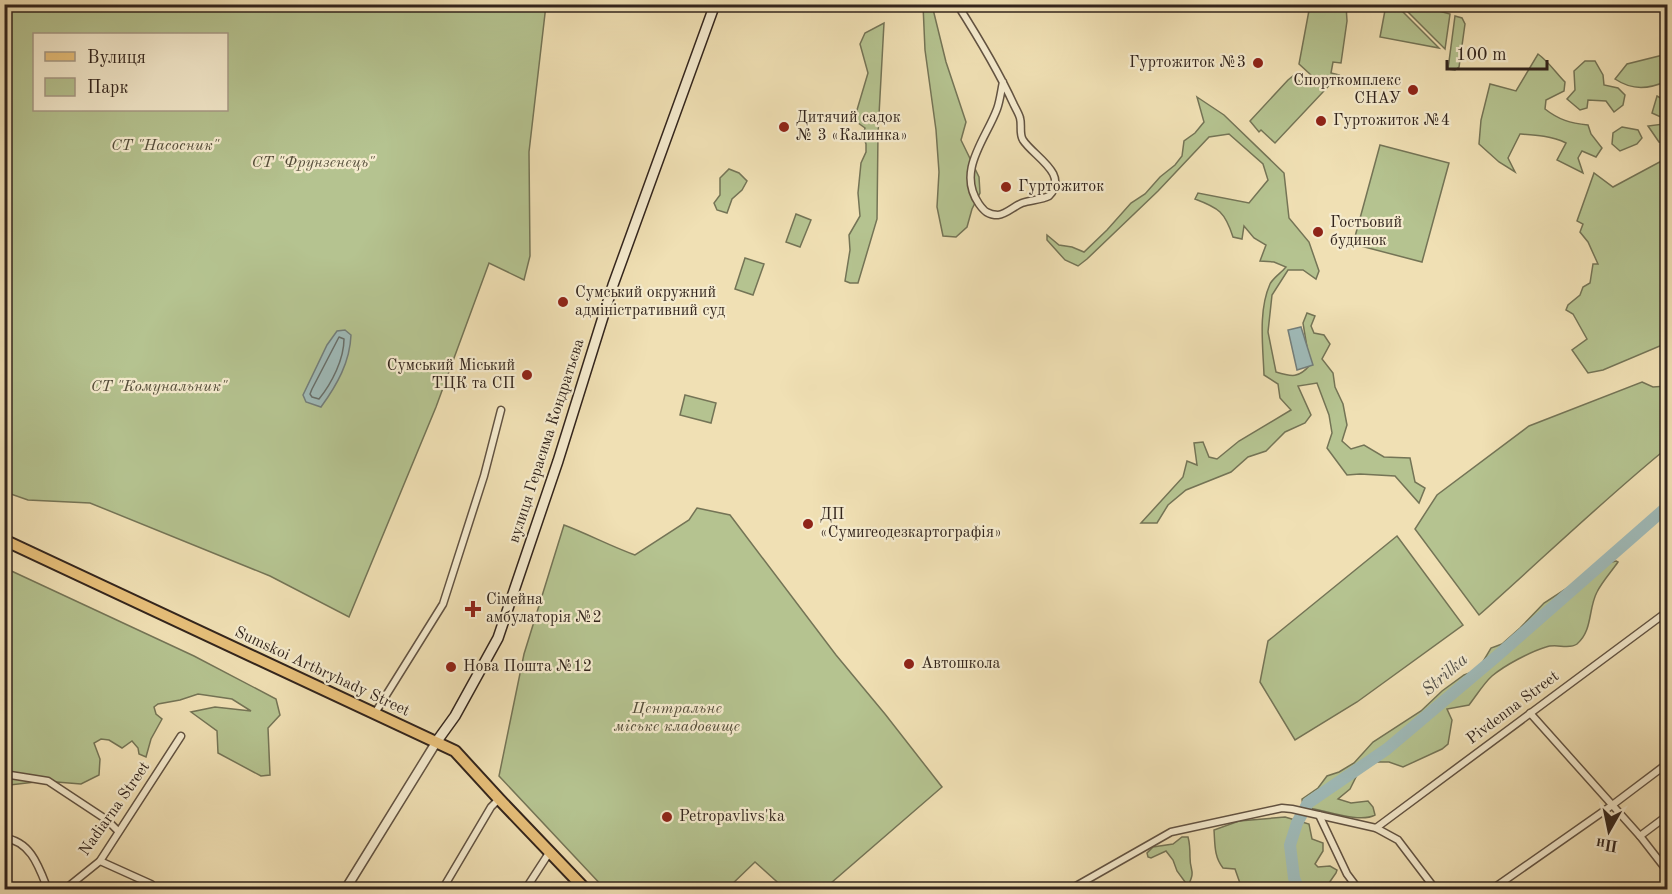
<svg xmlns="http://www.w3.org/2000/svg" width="1672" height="894" viewBox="0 0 1672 894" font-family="'Old Standard TT',serif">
  <rect width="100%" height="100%" fill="#f0e0b4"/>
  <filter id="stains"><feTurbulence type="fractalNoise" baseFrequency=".00333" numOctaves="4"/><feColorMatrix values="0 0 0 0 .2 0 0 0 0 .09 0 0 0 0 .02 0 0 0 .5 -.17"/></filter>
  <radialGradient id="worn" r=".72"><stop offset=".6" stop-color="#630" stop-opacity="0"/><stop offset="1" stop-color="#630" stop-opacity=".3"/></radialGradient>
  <g fill="#b5c390" stroke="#747456" stroke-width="1.5" fill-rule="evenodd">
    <path d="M4,5H546L529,152L530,256L524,280L489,263L436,407L349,617L270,576L90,503L28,500L5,492ZM34,34H226V110H34Z"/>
    <polygon points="923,5 932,5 946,62 966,122 961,140 979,177 980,193 972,209 967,227 956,237 943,236 937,207 939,172 936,130 925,50"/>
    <polygon points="1310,5 1346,5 1347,21 1341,63 1333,62 1331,73 1339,75 1275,143 1261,130 1259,132 1250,121 1288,80 1293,76 1303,84 1311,75 1299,64"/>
    <polygon points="1386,5 1396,5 1439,48 1380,37"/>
    <polygon points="1401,5 1432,5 1439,11 1450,14 1445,49"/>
    <polygon points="1455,16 1462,18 1465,24 1459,67 1455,70 1448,69"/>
    <polygon points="884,23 878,133 877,219 858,283 850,283 845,281 850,250 849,235 860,216 858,193 861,163 866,152 866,144 863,136 865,128 854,120 868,73 860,44 865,33"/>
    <path d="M1538,54C1549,62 1556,73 1565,82L1564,91L1546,100L1545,109C1559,120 1570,123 1588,125L1591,134L1602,148L1596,157L1582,151L1578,158L1583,173L1557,160L1566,143C1552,136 1535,135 1520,134L1508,158L1515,172L1499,162L1479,144L1481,120L1490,84L1516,91Z"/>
    <path d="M1667,54V81C1649,89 1633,91 1615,79L1627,64Z"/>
    <polygon points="1585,61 1595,61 1603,75 1604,85 1618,88 1625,95 1623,105 1614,112 1606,101 1588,100 1587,108 1580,110 1567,99 1575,90 1574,71"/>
    <polygon points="1657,96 1664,100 1667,111 1667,144 1659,142 1648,126 1664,124 1661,117 1652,113"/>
    <path d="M1197,97L1224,115L1284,173L1289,218L1309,242L1319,271L1316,279L1303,270H1288L1272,295L1268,332L1276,372C1292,377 1299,378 1310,365L1303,323L1307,313L1315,316L1311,326L1314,333L1324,335L1330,344L1322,359L1333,373L1335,387L1343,404L1347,425L1342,441L1351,449L1364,445L1384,457L1410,458L1415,482L1425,488L1419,503L1395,476L1360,474L1347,475L1327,448L1332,433L1329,415L1317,383L1298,386L1311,415L1305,423L1285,432L1266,451L1248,457L1231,472L1186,490L1168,505L1157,523H1141L1183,477L1187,461L1197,465L1194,443L1203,442L1209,457L1217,459L1239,441L1291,410L1280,398L1278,384L1264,375C1263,346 1258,311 1270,284C1273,278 1281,273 1286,267L1274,262L1260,261L1266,245L1254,238L1244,226L1242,239L1233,237C1225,212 1219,208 1195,199L1198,193L1249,203L1268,180L1263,164L1229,134L1209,137L1158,191L1087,259L1078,266L1065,260L1047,240V235L1059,245L1072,247L1084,252L1107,230L1131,203L1145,194L1160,177L1175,165L1182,156L1184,141L1195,133L1204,122Z"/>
    <polygon points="1622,127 1638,130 1642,138 1637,144 1620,151 1612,144 1613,133"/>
    <polygon points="1380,145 1449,163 1422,262 1353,244"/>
    <polygon points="1667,158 1667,343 1603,370 1588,373 1572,350 1587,339 1573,314 1566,310 1568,305 1580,295 1583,287 1590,283 1593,264 1598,264 1588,242 1580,232 1583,224 1577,221 1594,173 1613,187"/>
    <polygon points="729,169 739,173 747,181 742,190 732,199 727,213 717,210 714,203 720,195 720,178"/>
    <polygon points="796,214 811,220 800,247 786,242"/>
    <polygon points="745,258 764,264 753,295 735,289"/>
    <path d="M1642,382L1653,387L1667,386L1661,453C1598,505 1540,561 1479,615L1415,529L1437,495L1529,426Z"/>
    <polygon points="685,395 716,403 711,423 680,415"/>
    <path d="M697,508L730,515L836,655L885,714L942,787L824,889H785L755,862L727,889H605L499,776L524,654L564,525C588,534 610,546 635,555L689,520Z"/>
    <polygon points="1397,536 1463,625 1357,702 1295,740 1260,682 1268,641"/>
    <path d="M1616,561L1618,562C1611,572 1602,582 1597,592C1588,609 1593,630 1577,644C1569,650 1556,643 1546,647C1530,652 1505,665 1492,676C1484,683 1476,696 1469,705L1447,709L1452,720L1448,744L1442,749L1403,767L1389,762H1377L1368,766L1358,773L1350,789L1338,799L1351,803L1368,801L1373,807L1375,815C1359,824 1322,809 1303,807L1302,799L1318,788L1327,776L1339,772L1354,763L1373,742L1421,711L1442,691L1464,675L1478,670L1491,648L1502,644L1520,628L1544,603L1581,579L1592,575L1608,563Z"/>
    <polygon points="5,568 194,656 276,699 280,715 268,728 270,775 261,776 218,753 217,731 191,712 215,707 251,711 232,699 198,694 180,700 158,704 154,707 156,714 162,719 151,739 146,757 139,754 138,748 132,741 122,748 109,740 101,739 94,743 100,759 99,775 81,784 44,781 10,785 5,771"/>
    <path d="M1285,817L1309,824L1312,839L1323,843V851L1315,864L1318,867L1330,866L1337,870L1336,873L1329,883L1330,889H1242L1235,869L1223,868C1214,857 1215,844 1214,830L1239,821Z"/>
    <path d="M1182,837H1188C1190,844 1190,850 1190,857C1190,873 1196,869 1188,886L1177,871L1173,860L1166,851L1151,858L1148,857L1147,853L1153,847L1173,844Z"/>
  </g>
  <g fill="#9fbab8" stroke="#737e7a" stroke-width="1.5">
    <polygon points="1301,327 1313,365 1297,370 1288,330"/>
    <path d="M345,330L351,335C350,362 337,385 321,407L306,402L303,395L327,345L337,331Z"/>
  </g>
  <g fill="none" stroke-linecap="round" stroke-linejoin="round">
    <path stroke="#686f6a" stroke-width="1.5" d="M339,337L344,339C344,359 332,383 319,399L312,397L310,394L312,389Z"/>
    <polyline stroke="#9fbab8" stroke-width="12" points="1299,890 1294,878 1290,845 1297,823 1308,803 1387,749 1497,656 1668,506"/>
    <defs>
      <g id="minor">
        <path d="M957,4C978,37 998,70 1014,105C1016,109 1019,114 1020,118C1022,125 1019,134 1023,140C1033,156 1070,174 1049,196C1041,200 1031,200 1022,203C1014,206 1007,214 998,215C988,215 984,211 979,204C956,171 986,139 997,109C1000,101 1001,91 1003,82"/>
        <polyline points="375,713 443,604 484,476 501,410"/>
        <polyline points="1530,713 1640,836 1668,872"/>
        <polyline points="4,774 48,781 107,820 118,831"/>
        <polyline points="1319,815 1347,874 1359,890"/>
        <polyline points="1376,828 1668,611"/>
        <polyline points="1640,836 1668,815"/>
        <path d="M4,838C31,841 39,867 48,890"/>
        <polyline points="100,861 151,884 156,890"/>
        <polyline points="64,890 100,861 181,736"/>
        <polyline points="442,890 491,807 499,799"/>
        <polyline points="525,890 549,853"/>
        <polyline points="1069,890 1171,832 1282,808 1292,809 1376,828 1398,840 1436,890"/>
        <polyline points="1491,890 1611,806 1668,763"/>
      </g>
      <polyline id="tertiary" points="345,890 437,741"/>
      <polyline id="secondary" points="437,741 455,716 498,638 558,461 613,285 715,4"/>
      <polyline id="primary" points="4,540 455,751 499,799 586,890"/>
    </defs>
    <use href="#minor" stroke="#625342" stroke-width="9"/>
    <use href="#tertiary" stroke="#625342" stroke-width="11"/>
    <use href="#secondary" stroke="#32241c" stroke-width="12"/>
    <use href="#primary" stroke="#32241c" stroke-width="14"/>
    <use href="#minor" stroke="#f5ebce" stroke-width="6"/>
    <use href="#tertiary" stroke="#f5ebce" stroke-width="8"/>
    <use href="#secondary" stroke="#f5ebce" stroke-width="9"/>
    <use href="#primary" stroke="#e8c07a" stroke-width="10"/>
  </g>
  <g fill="#8f2418" stroke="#f5ebce" stroke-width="2">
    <circle cx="1258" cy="63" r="6"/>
    <circle cx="1413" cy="90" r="6"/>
    <circle cx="1321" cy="121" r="6"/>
    <circle cx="784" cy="127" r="6"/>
    <circle cx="1006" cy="187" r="6"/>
    <circle cx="1318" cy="232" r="6"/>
    <circle cx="563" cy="302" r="6"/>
    <circle cx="527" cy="375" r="6"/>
    <circle cx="808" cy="524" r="6"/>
    <path d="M470 600h6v6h6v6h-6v6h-6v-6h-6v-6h6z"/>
    <circle cx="909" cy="664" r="6"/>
    <circle cx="451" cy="667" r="6"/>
    <circle cx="667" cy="817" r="6"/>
  </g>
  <g text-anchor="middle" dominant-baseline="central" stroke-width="4.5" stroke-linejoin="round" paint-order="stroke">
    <g font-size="16" fill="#32241c" stroke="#f5ebce" text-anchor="start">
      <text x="1246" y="63" text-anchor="end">Гуртожиток №3</text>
      <text x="1401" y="81" text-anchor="end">Спорткомплекс<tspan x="1401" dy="18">СНАУ</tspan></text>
      <text x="796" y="118">Дитячий садок<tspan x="796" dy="18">№ 3 «Калинка»</tspan></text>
      <text x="1333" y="121">Гуртожиток №4</text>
      <text x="1018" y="187">Гуртожиток</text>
      <text x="1330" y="223">Гостьовий<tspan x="1330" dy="18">будинок</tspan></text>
      <text x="575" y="293">Сумський окружний<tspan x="575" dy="18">адміністративний суд</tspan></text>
      <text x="515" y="366" text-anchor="end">Сумський Міський<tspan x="515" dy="18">ТЦК та СП</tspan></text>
      <text x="820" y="515">ДП<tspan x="820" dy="18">«Сумигеодезкартографія»</tspan></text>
      <text x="486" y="600">Сімейна<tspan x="486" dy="18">амбулаторія №2</tspan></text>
      <text x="921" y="664">Автошкола</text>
      <text x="463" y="667">Нова Пошта №12</text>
      <text x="679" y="817">Petropavlivs'ka</text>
    </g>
    <g font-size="16" font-style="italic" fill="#534c39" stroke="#f5ebce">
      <text x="165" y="146">СТ "Насосник"</text>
      <text x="313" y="163">СТ "Фрунзенець"</text>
      <text x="159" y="387">СТ "Комунальник"</text>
      <text x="677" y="709">Центральне<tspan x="677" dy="18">міське кладовище</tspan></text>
    </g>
    <g font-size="16" fill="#32241c" stroke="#f5ebce">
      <text transform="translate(547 441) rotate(-72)">вулиця Герасима Кондратьєва</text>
      <text transform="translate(322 672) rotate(25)">Sumskoi Artbryhady Street</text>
      <text transform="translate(1513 708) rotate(-37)">Pivdenna Street</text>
      <text transform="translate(115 809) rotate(-55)">Nadiarna Street</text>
    </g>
    <g font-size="18" font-style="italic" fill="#53514b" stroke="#f5ebce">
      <text transform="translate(1445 675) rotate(-41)">Strilka</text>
    </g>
  </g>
  <rect width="1672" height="894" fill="none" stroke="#f0e0b4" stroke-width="24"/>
  <rect x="6" y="6" width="1660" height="882" fill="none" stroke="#32241c" stroke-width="3"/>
  <rect x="12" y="12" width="1648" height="870" fill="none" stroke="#32241c" stroke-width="1.5"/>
  <rect x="33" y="33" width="195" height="78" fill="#f5ebce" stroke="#a79b87" stroke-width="1.5"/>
  <rect x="45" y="52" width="30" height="9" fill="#e8c07a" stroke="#a79b87" stroke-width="1.5"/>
  <text x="87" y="63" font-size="18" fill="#32241c">Вулиця</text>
  <rect x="45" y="78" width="30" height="18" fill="#b5c390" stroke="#a79b87" stroke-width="1.5"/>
  <text x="87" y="93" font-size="18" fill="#32241c">Парк</text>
  <g transform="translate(1609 831) rotate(189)" stroke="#f5ebce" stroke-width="4.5" paint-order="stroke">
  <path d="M0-4.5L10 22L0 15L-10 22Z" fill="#32241c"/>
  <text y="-9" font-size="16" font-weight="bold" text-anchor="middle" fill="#32241c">Пн</text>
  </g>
  <path d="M1447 60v9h100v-9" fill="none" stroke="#32241c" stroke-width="3"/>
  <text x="1456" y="60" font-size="18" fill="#32241c" stroke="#f5ebce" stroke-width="4.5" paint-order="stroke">100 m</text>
  <rect width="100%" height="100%" filter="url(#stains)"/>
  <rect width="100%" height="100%" fill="url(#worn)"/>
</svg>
